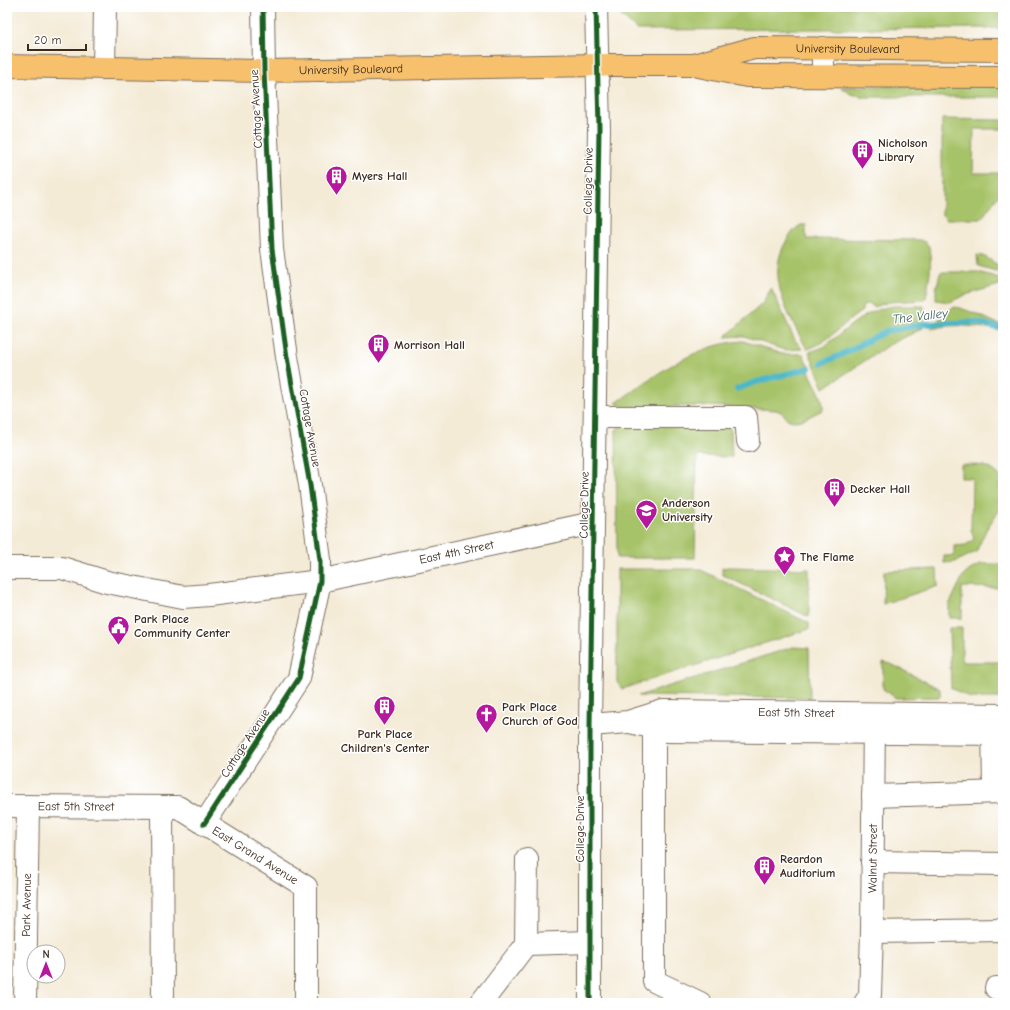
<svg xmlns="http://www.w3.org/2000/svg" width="1010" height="1010" viewBox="0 0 1010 1010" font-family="'Comic Neue',sans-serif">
  <rect width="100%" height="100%" fill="#fff"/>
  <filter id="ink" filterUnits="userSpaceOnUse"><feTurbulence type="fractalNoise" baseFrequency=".025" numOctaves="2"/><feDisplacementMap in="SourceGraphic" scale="8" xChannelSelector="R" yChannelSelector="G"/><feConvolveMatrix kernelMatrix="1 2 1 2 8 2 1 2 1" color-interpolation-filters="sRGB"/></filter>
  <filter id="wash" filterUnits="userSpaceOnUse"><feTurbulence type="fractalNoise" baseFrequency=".012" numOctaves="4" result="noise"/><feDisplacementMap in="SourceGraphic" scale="16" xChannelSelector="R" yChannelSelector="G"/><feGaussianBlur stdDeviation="0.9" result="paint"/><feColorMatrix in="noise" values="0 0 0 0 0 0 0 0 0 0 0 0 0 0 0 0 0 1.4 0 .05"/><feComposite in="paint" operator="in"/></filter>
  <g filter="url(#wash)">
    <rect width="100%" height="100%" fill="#f4ebd7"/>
    <g fill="#a7c369" stroke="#717644">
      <polygon points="616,7 1003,7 1003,28 637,30 616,11"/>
      <polygon points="1003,83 1003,97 866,97 851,94 841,87"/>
      <polygon points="942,119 1003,120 1003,129 974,129 973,173 1003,173 1003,192 1001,192 981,219 946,219 942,215"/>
      <path d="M801,225H806V239L920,240C923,241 926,243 928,245C934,253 928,292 925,300L889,302L873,307L871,304C865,303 862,305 862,311C844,322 826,345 807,349C789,316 764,276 787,240C790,235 795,228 801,225Z"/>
      <path d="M977,255C989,256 993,264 1003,267V273L978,266Z"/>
      <polygon points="941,272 978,272 1003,279 1003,284 965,295 950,302 936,300 936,289 940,274"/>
      <polygon points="771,288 795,340 802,349 784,350 744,336 725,337 762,304"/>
      <path d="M894,306H924V324L923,328L887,346L824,388L809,352C815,350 821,349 826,345C849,328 864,310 894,306Z"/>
      <path d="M953,307C964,307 991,321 1003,326V330C980,328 955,322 932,329L933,325Z"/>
      <path d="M743,341L783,354H803C806,360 808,367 810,373C815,386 824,396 823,410C812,414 801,424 789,420C785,418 785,415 782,413C780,411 778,411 776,410L708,406L624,407L616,403C654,376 695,344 743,341Z"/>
      <polygon points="725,423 731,430 732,457 697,456 695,558 617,558 616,430 623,424"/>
      <path d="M961,465C983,466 986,462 1003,479V504L986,530L976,552L955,562L944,563V556H954V546L966,545L974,539L971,530L972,478H961Z"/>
      <polygon points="981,564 1003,564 1003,588 962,587 962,618 949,618 949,605 963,576 970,570"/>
      <polygon points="728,567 809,569 809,617 723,575 722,572 722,568"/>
      <polygon points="617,569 699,569 809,623 809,629 622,689 617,682"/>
      <polygon points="937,569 938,586 883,604 884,571"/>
      <polygon points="949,628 962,628 962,662 1003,662 1003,698 970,698 951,688"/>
      <polygon points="793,647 809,648 810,698 638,696"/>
      <polygon points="883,662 891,664 940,689 940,697 896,698 883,689"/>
    </g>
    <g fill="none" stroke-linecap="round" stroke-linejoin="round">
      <g stroke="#4bb7c7" stroke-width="6">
        <polyline points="822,363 841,355 886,331 924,324 975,322 1003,329"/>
        <polyline points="737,389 756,382 809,368"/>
      </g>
    </g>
  </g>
  <g filter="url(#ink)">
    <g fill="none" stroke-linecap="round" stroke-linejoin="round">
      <defs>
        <g id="minor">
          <polyline points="823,48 823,76"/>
          <polyline points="104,68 105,7"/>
          <polyline points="595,417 746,417 748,441"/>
          <path id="s1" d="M7,568H62L107,582L183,597L209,595L320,581L593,523"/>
          <polyline points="654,714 654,981 700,1003"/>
          <polyline points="993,720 994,792"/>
          <polyline points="630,722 668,731 1003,734"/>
          <path id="s2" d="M590,725L628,722L663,711L1003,715"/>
          <polyline points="873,796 1003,792"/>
          <path id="s3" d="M7,806L178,807L306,887V1003"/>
          <polyline points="162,807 163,1003"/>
          <polyline points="204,824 299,678 320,581 320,560 310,485 287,357 272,249 264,71 263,7"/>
          <polyline points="872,862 1003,864"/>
          <polyline points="872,932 1003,930"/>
          <polyline points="526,944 590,942"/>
          <polyline points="996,988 1003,988"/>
          <path id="s4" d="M25,1003L28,806"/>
          <polyline points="481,1003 526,944 527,859"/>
          <polyline points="590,1003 590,725 599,128 596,7"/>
          <path id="s5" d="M865,1003L870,995L872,932L874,718"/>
        </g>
        <g id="major">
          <path id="s6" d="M697,64L754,48L1003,50"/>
          <path id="s7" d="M7,66L264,71L597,65H694L747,76L1003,77"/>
        </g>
      </defs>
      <use href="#minor" stroke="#7c6e5f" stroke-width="24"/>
      <use href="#major" stroke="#7c6e5f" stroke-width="24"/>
      <use href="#minor" stroke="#fff" stroke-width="22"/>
      <use href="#major" stroke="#f7c06c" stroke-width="22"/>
      <defs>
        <g id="cycleway">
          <polyline points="204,824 299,678 320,581 320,560 310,485 287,357 272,249 264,71 263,7"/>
          <polyline points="590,1003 590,725 599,128 596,7"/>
        </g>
      </defs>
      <use href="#cycleway" stroke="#fff" stroke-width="8"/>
      <use href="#cycleway" stroke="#1b5e20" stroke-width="5"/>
    </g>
  </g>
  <defs>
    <symbol id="building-pin" viewBox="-11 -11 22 30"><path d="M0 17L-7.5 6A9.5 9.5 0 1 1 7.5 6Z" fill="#b5179e" stroke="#fff"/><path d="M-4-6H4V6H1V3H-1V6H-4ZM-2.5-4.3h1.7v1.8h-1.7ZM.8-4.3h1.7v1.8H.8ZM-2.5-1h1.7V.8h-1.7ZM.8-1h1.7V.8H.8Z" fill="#fff"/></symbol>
    <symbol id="university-pin" viewBox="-11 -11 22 30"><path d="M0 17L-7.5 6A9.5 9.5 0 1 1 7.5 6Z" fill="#b5179e" stroke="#fff"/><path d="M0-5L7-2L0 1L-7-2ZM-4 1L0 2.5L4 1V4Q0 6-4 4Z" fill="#fff"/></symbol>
    <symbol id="sight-pin" viewBox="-11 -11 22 30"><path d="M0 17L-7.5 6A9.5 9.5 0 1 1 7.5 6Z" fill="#b5179e" stroke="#fff"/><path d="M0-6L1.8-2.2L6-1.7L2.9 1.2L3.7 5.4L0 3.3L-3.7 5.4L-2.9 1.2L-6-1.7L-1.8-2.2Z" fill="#fff"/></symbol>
    <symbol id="civic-pin" viewBox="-11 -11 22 30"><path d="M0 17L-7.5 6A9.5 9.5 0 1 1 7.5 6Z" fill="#b5179e" stroke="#fff"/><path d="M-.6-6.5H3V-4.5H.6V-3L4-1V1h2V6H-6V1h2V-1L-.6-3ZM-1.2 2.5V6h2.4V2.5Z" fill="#fff"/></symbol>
    <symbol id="church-pin" viewBox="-11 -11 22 30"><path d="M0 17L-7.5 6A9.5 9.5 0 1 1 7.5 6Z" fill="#b5179e" stroke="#fff"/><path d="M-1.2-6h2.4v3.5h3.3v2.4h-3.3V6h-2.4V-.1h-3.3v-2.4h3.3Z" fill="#fff"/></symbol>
  </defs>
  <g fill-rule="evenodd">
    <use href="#building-pin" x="850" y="138" width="25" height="34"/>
    <use href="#building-pin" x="324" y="164" width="25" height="34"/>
    <use href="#building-pin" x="366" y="332" width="25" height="34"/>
    <use href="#building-pin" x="822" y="476" width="25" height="34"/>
    <use href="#university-pin" x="634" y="498" width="25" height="34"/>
    <use href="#sight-pin" x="772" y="544" width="25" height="34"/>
    <use href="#civic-pin" x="106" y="614" width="25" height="34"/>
    <use href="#building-pin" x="372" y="694" width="25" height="34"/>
    <use href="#church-pin" x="474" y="702" width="25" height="34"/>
    <use href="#building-pin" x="752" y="854" width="25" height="34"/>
  </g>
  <g text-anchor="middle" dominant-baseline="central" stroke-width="3" stroke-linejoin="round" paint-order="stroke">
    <g font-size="12" fill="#3b2a1e" stroke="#fff">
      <text stroke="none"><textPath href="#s6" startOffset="153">University Boulevard</textPath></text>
      <text stroke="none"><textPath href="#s7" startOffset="344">University Boulevard</textPath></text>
      <text transform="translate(256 109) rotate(-93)">Cottage Avenue</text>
      <text transform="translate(588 181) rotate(-89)">College Drive</text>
      <text transform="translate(310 428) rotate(80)">Cottage Avenue</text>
      <text transform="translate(584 505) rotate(-89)">College Drive</text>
      <text stroke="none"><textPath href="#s1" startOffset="457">East 4th Street</textPath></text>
      <text stroke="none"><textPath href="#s2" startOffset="208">East 5th Street</textPath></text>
      <text transform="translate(245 743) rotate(-57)">Cottage Avenue</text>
      <text stroke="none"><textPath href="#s3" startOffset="69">East 5th Street</textPath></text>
      <text transform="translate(580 829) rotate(-90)">College Drive</text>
      <text stroke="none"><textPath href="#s3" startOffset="262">East Grand Avenue</textPath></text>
      <text stroke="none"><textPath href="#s5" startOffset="146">Walnut Street</textPath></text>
      <text stroke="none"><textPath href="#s4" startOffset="98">Park Avenue</textPath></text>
    </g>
    <g font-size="12" font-weight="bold" fill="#3b2a1e" stroke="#fff" text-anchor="start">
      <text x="878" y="143">Nicholson<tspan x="878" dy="14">Library</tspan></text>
      <text x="352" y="176">Myers Hall</text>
      <text x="394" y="345">Morrison Hall</text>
      <text x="850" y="489">Decker Hall</text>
      <text x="662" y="503">Anderson<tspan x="662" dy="14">University</tspan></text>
      <text x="800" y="557">The Flame</text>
      <text x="134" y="619">Park Place<tspan x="134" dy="14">Community Center</tspan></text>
      <text x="502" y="707">Park Place<tspan x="502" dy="14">Church of God</tspan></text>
      <text x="385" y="734" text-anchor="middle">Park Place<tspan x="385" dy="14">Children's Center</tspan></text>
      <text x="780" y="859">Reardon<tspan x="780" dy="14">Auditorium</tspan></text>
    </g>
    <g font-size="13" font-style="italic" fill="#416262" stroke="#fff">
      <text transform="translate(920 316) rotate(-7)">The Valley</text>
    </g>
  </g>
  <rect width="1010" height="1010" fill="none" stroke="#fff" stroke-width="24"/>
  <g transform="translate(46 964)"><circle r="19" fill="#ffffff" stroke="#b1aaa5"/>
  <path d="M0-3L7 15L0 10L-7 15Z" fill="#b5179e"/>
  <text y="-6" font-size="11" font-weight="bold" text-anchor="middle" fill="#3b2a1e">N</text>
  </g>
  <path d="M28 44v6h58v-6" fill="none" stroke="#3b2a1e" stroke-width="2"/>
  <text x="34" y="44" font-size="12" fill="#3b2a1e" stroke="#ffffff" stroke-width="3" paint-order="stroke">20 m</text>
</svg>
